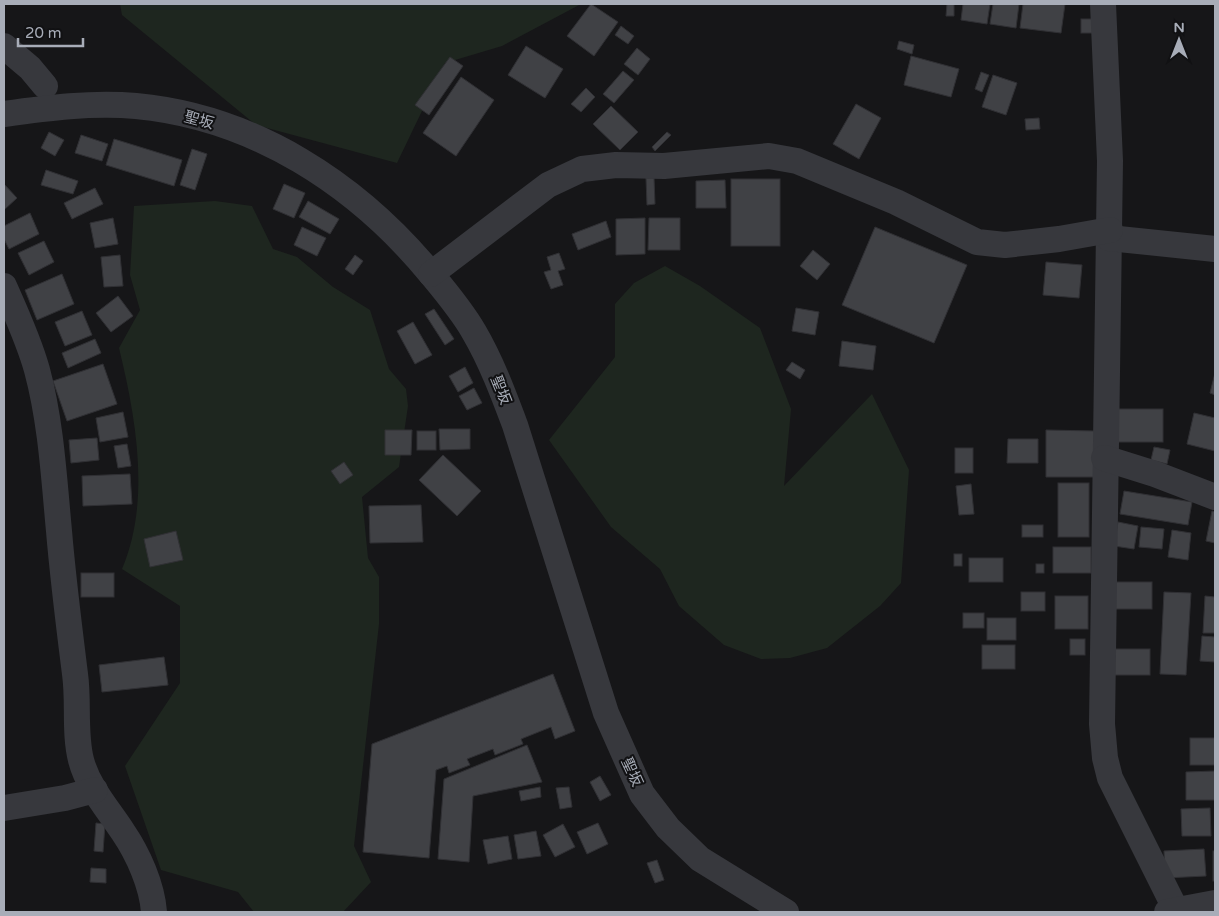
<svg xmlns="http://www.w3.org/2000/svg" width="1219" height="916" viewBox="0 0 1219 916" font-family="'Varela Round','Noto Sans JP',sans-serif">
  <rect width="100%" height="100%" fill="#161618"/>
  <g fill="#1e261f">
    <polygon points="120,4 581,4 502,46 445,63 397,163 256,125 122,15"/>
    <path d="M215,201L252,206L273,249L297,257L333,287L370,310L389,369L406,389L408,406L399,467L362,497L368,558L379,577V624L354,846L371,882L343,912H254L238,892L161,870L125,766L180,683V606L122,569C151,501 136,418 119,348L140,310L130,275L134,206Z"/>
    <polygon points="665,266 700,286 760,328 791,409 784,486 872,394 909,470 901,583 880,606 827,648 790,658 761,659 724,645 679,606 660,569 611,527 549,440 615,357 615,304 634,283"/>
  </g>
  <g fill="#404145" stroke="#303034">
    <polygon points="591,4 618,22 594,56 567,36"/>
    <polygon points="947,4 954,4 954,16 946,16"/>
    <polygon points="963,4 990,4 987,24 961,20"/>
    <polygon points="993,4 1019,4 1016,28 990,24"/>
    <polygon points="1023,4 1065,4 1061,33 1020,28"/>
    <rect x="1081" y="19" width="12" height="14"/>
    <polygon points="621,26 634,36 628,44 615,35"/>
    <polygon points="899,41 914,45 912,54 897,49"/>
    <polygon points="526,46 563,69 545,98 508,75"/>
    <polygon points="637,48 650,59 638,75 624,64"/>
    <polygon points="911,56 959,69 951,97 904,85"/>
    <polygon points="450,57 463,66 429,115 415,105"/>
    <polygon points="623,71 634,80 614,103 603,94"/>
    <polygon points="981,72 989,75 982,92 975,89"/>
    <polygon points="993,75 1017,83 1006,115 982,107"/>
    <polygon points="461,77 494,100 456,156 423,133"/>
    <polygon points="586,88 595,97 581,112 571,104"/>
    <polygon points="856,104 881,118 859,159 833,144"/>
    <polygon points="611,106 638,132 620,150 593,124"/>
    <polygon points="1039,118 1040,129 1026,130 1025,119"/>
    <polygon points="49,132 64,140 55,156 41,148"/>
    <polygon points="667,132 671,135 655,151 652,147"/>
    <polygon points="81,135 108,144 102,161 75,153"/>
    <polygon points="114,139 182,160 174,186 106,165"/>
    <polygon points="192,149 207,154 195,190 180,185"/>
    <polygon points="46,170 78,181 73,194 41,185"/>
    <polygon points="646,178 654,178 655,204 647,205"/>
    <rect x="731" y="179" width="49" height="67"/>
    <polygon points="725,180 726,208 696,208 696,181"/>
    <polygon points="4,184 17,198 4,210"/>
    <polygon points="284,184 305,193 294,218 273,209"/>
    <polygon points="95,188 103,204 72,219 64,203"/>
    <polygon points="308,201 339,219 330,234 299,217"/>
    <polygon points="30,213 39,234 9,249 4,239 4,226"/>
    <polygon points="113,218 118,244 95,248 90,223"/>
    <polygon points="645,218 645,254 616,255 616,219"/>
    <polygon points="649,218 680,218 680,250 648,250"/>
    <polygon points="606,221 611,237 578,250 572,234"/>
    <polygon points="302,227 326,238 317,256 294,245"/>
    <polygon points="875,227 967,265 934,343 842,305"/>
    <polygon points="44,241 54,262 29,275 18,253"/>
    <polygon points="813,250 830,264 817,280 800,266"/>
    <polygon points="559,253 565,269 558,271 563,285 551,289 544,272 551,270 547,257"/>
    <polygon points="120,255 123,286 104,287 101,257"/>
    <polygon points="355,255 363,261 353,275 345,269"/>
    <polygon points="1046,262 1082,265 1079,298 1043,295"/>
    <polygon points="62,274 74,304 37,320 25,290"/>
    <polygon points="118,296 133,316 111,332 96,313"/>
    <polygon points="796,308 819,312 815,335 792,331"/>
    <polygon points="434,309 454,339 445,345 425,314"/>
    <polygon points="82,311 92,335 65,346 55,322"/>
    <polygon points="413,322 432,355 415,364 397,331"/>
    <polygon points="95,339 101,353 68,368 62,353"/>
    <polygon points="842,341 876,346 873,370 839,366"/>
    <polygon points="792,362 805,370 800,379 786,370"/>
    <polygon points="103,364 117,404 67,421 53,381"/>
    <polygon points="465,367 473,383 458,392 449,376"/>
    <polygon points="1215,373 1215,395 1210,393"/>
    <polygon points="474,388 482,403 467,410 459,396"/>
    <rect x="1118" y="409" width="45" height="33"/>
    <polygon points="123,412 128,437 100,442 96,418"/>
    <polygon points="1194,413 1215,418 1215,451 1187,444"/>
    <polygon points="439,429 470,429 470,449 440,450"/>
    <polygon points="385,430 412,430 411,455 385,455"/>
    <polygon points="1046,430 1095,431 1094,477 1046,477"/>
    <rect x="417" y="431" width="19" height="19"/>
    <polygon points="97,438 99,460 71,463 69,440"/>
    <polygon points="1008,439 1038,439 1038,463 1007,463"/>
    <polygon points="127,444 131,466 118,468 114,446"/>
    <polygon points="1154,447 1170,450 1167,464 1151,460"/>
    <rect x="955" y="448" width="18" height="25"/>
    <polygon points="443,455 481,491 457,516 419,480"/>
    <polygon points="344,462 353,475 340,484 331,471"/>
    <polygon points="130,474 132,504 83,506 82,476"/>
    <rect x="1058" y="483" width="31" height="54"/>
    <polygon points="971,484 974,514 959,515 956,486"/>
    <polygon points="1124,491 1192,502 1188,525 1120,514"/>
    <polygon points="421,505 423,542 370,543 369,506"/>
    <polygon points="1212,511 1215,512 1215,543 1206,541"/>
    <polygon points="1118,522 1138,526 1134,549 1114,546"/>
    <rect x="1022" y="525" width="21" height="12"/>
    <polygon points="1141,527 1164,529 1162,549 1139,547"/>
    <polygon points="1172,530 1191,533 1188,560 1168,557"/>
    <polygon points="176,531 183,560 150,567 144,539"/>
    <rect x="1053" y="547" width="38" height="26"/>
    <rect x="954" y="554" width="8" height="12"/>
    <rect x="969" y="558" width="34" height="24"/>
    <rect x="1036" y="564" width="8" height="9"/>
    <rect x="81" y="573" width="33" height="24"/>
    <rect x="1113" y="582" width="39" height="27"/>
    <rect x="1021" y="592" width="24" height="19"/>
    <polygon points="1164,592 1191,593 1186,675 1160,674"/>
    <rect x="1055" y="596" width="33" height="33"/>
    <polygon points="1205,596 1215,597 1215,633 1203,633"/>
    <rect x="963" y="613" width="21" height="15"/>
    <rect x="987" y="618" width="29" height="22"/>
    <polygon points="1202,636 1215,637 1215,662 1200,661"/>
    <rect x="1070" y="639" width="15" height="16"/>
    <rect x="982" y="645" width="33" height="24"/>
    <rect x="1114" y="649" width="36" height="26"/>
    <polygon points="164,657 168,685 102,692 99,665"/>
    <polygon points="553,674 575,731 555,739 551,727 521,739 523,744 495,755 493,749 467,759 470,765 449,773 447,766 436,770 429,858 363,852 372,744"/>
    <rect x="1190" y="738" width="25" height="27"/>
    <polygon points="527,745 542,782 473,796 469,862 438,859 444,779"/>
    <polygon points="1215,771 1215,800 1186,800 1186,772"/>
    <polygon points="600,776 611,795 600,801 590,782"/>
    <polygon points="540,787 541,797 521,801 519,791"/>
    <polygon points="569,787 572,807 560,809 556,788"/>
    <polygon points="1210,808 1211,836 1182,836 1181,809"/>
    <polygon points="96,823 105,824 103,852 94,851"/>
    <polygon points="598,823 608,844 587,854 577,832"/>
    <polygon points="563,824 575,847 555,857 543,835"/>
    <polygon points="536,831 541,856 518,859 514,835"/>
    <polygon points="508,836 512,859 488,864 483,840"/>
    <polygon points="1204,849 1206,876 1165,878 1164,851"/>
    <rect x="1213" y="851" width="2" height="30"/>
    <polygon points="657,860 664,880 655,883 647,863"/>
    <polygon points="91,868 106,869 106,883 90,882"/>
  </g>
  <g fill="none" stroke-linecap="round" stroke-linejoin="round">
    <g stroke="#37383d" stroke-width="26">
      <polyline points="1103,4 1110,161 1102,724 1105,758 1110,778 1177,912"/>
      <polyline points="4,46 30,68 45,86"/>
      <path d="M4,114C47,108 92,102 136,106C254,117 357,184 431,274C446,292 462,311 474,332C491,361 503,393 515,425L606,713L642,794L668,828L700,859L786,912"/>
      <polyline points="1109,238 1215,249"/>
      <polyline points="431,274 548,185 582,169 616,165 664,166 769,156 797,161 896,202 977,242 1005,245 1059,239 1110,230"/>
      <path d="M4,286C16,313 29,341 37,370C51,422 54,478 59,531C63,579 69,626 75,674C79,702 74,732 81,760C88,787 108,809 123,832C138,854 152,885 154,912"/>
      <polyline points="1104,458 1155,474 1215,497"/>
      <polyline points="4,808 65,798 95,790"/>
      <polyline points="1167,912 1215,903"/>
    </g>
  </g>
  <g text-anchor="middle" dominant-baseline="central" stroke-width="4" stroke-linejoin="round" paint-order="stroke">
    <g font-size="15" fill="#a8adb8" stroke="#111113">
      <text transform="translate(199 120) rotate(15)">聖坂</text>
      <text transform="translate(501 390) rotate(68)">聖坂</text>
      <text transform="translate(632 772) rotate(65)">聖坂</text>
    </g>
  </g>
  <rect width="1219" height="916" fill="none" stroke="#a8adb8" stroke-width="10"/>
  <g transform="translate(1179 40)" stroke="#111113" stroke-width="4" paint-order="stroke">
  <path d="M0-4L9 19L0 12L-9 19Z" fill="#a8adb8"/>
  <text y="-8" font-size="14" font-weight="bold" text-anchor="middle" fill="#a8adb8">N</text>
  </g>
  <path d="M18 38v8h65v-8" fill="none" stroke="#a8adb8" stroke-width="2.5"/>
  <text x="25" y="38" font-size="15" fill="#a8adb8" stroke="#111113" stroke-width="4" paint-order="stroke">20 m</text>
</svg>
